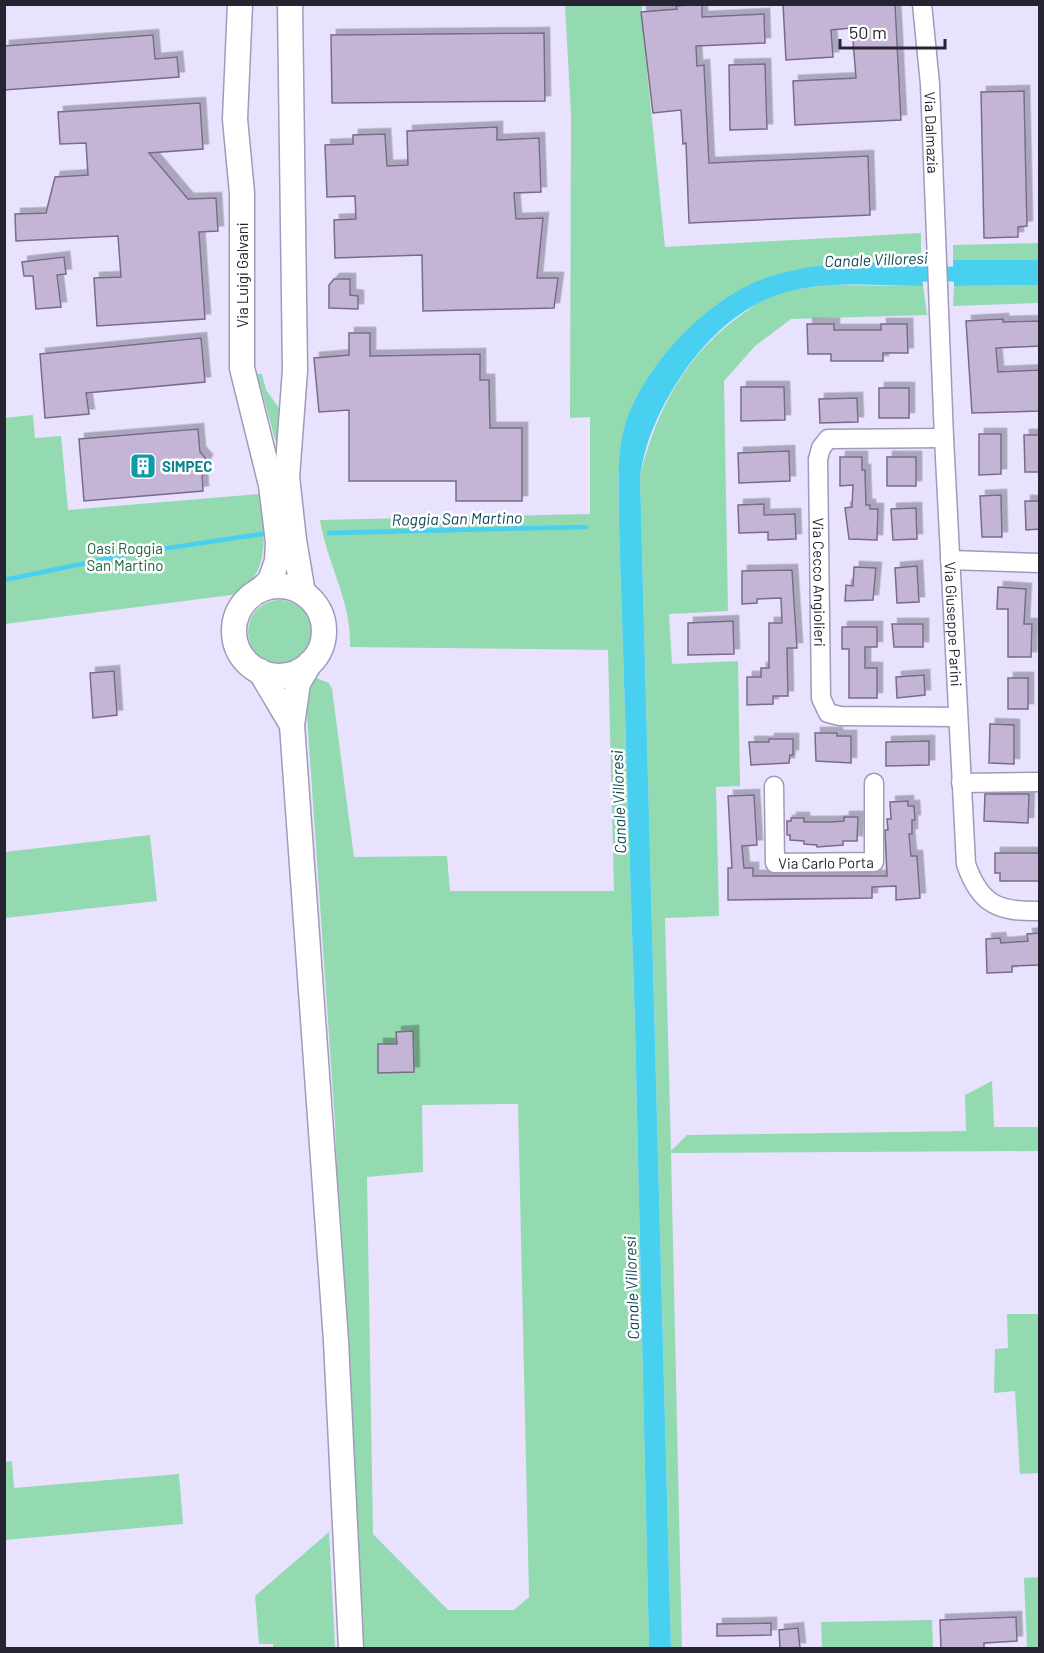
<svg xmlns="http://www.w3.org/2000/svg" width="1044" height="1653" viewBox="0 0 1044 1653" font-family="Barlow,sans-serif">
  <defs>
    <filter id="shadow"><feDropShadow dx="5.5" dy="-5.5" stdDeviation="0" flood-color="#0004"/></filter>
  </defs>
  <rect width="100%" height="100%" fill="#e8e2ff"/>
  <g fill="#94dab0" fill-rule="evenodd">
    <path d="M565,5H643L641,12L665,247L921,233V261C852,264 782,261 722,302L626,425L618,479L619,526L635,1025L649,1648H355L335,1122L305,687L316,678L329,683L332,689L354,857L447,856L450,891H614L608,650L350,647C352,602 327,564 320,520L590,514V417L570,418L571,114ZM518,1104L529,1597L514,1610H448L373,1534L367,1177L423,1172L422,1105Z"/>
    <polygon points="1039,243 1039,260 953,260 953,245"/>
    <path d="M829,285L923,286L927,315L791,319L755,346L724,381L728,611L669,614L672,664L738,661L740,786L716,787L719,916L665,918L671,1151L687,1135L966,1131L965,1095L992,1081L994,1127H1039V1151L671,1153L682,1648H671L640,475C657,409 686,353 744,313C751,308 758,302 766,298C786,289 809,288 829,285Z"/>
    <polygon points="1039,285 1039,303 953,306 954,286"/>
    <polygon points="257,374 262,374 266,390 282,412 281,487 276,443"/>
    <path d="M33,415L35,438L61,436L68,510L259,494C265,531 271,569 239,594L5,624L4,418Z"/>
    <circle cx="280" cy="632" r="32"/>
    <polygon points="150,835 157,901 5,918 5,852"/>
    <polygon points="1007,1314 1039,1314 1039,1473 1020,1474 1015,1391 994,1393 995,1349 1008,1348"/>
    <polygon points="12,1461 14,1488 179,1474 183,1524 5,1540 5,1462"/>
    <polygon points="329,1532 335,1648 273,1648 273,1644 259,1644 255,1596"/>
    <polygon points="1039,1577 1039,1648 1027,1648 1024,1578"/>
    <polygon points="932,1620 933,1648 822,1648 821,1622"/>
  </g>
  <g fill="#49d0f0">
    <polygon points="953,260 1039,260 1039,285 954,286"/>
    <path d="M921,261L923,286C881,286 837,281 795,290C727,304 677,370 652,431C646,445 643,461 640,475L671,1648H649L635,1025L619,526C619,493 616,457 625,425C645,363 709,296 771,276C819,261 872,263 921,261Z"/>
  </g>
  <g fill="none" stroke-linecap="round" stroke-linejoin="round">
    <g stroke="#49d0f0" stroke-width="4.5">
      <polyline points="329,533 586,527"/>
      <polyline points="4,580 135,553 262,534"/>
    </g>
    <polyline stroke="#49d0f0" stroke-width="15" points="902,274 974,274"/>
  </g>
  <g fill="#c4b5d7" stroke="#796b89" stroke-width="1.5" filter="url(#shadow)">
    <polygon points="702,4 702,17 764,14 765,43 696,46 697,66 704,65 709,163 868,156 870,215 689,223 686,143 683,144 681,110 653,113 641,12 677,9 676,6"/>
    <polygon points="783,4 895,4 901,120 795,125 793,81 856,78 852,28 831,30 833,57 786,60"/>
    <polygon points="544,33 545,101 332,103 331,35"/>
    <polygon points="153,35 155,59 177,57 179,77 4,90 4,46"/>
    <polygon points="765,64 767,129 730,130 729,65"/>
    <polygon points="1024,91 1027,226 1018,227 1018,237 984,238 981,92"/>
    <polygon points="200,103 203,149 149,153 188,199 216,198 218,231 199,232 205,319 97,326 94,278 121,277 118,236 16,241 15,214 46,213 55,177 88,175 86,143 60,144 58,112"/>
    <polygon points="497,127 497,140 539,138 541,192 514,193 516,219 543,218 537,278 558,278 554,308 423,311 422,255 335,258 334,220 356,219 355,196 327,197 325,145 353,144 353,135 385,134 387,166 408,165 407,131"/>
    <polygon points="64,257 66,274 57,275 61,307 36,309 33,276 24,276 22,262"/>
    <polygon points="334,279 350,279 350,295 358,296 358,309 329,308 329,285"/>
    <polygon points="1003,319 1003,322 1040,321 1040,346 996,348 998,372 1040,370 1040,411 972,413 966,321"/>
    <polygon points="807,324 834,324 834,330 881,330 881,324 907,324 908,353 883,353 883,361 831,361 831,354 808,354"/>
    <polygon points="349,333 370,333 370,356 480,354 480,380 489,380 490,428 522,428 522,501 456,501 456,481 349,481 349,410 319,412 314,358 349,355"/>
    <polygon points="201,338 205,382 86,393 89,414 45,418 40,354"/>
    <polygon points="741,387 784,387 785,420 741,421"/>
    <rect x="879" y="388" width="30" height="30"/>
    <polygon points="857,398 858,422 820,423 819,399"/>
    <polygon points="198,429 200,452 207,460 202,472 203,491 84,501 79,439"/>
    <polygon points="979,434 1001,434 1001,474 979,475"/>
    <polygon points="1024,435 1040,435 1040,472 1025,472"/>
    <polygon points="789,451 790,481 739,483 738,453"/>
    <polygon points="840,457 862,457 862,470 865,470 866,505 870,505 870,509 878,509 877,540 849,539 845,508 852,507 853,485 840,486"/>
    <rect x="887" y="457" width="29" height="29"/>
    <polygon points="1001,495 1002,537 982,537 980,496"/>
    <polygon points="1025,501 1040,501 1040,529 1026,530"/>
    <polygon points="764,504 764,515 795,514 796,539 768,540 768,532 739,533 738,505"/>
    <polygon points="916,508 917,539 893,540 891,509"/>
    <polygon points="917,566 919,602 897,603 895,568"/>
    <polygon points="854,567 876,568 873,600 845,601 846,585 853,586"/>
    <polygon points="792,570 797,648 787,648 788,696 773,696 773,704 747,705 747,677 761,677 761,668 769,668 769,623 782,623 781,598 757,599 757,603 742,604 742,571"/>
    <polygon points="998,587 1026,589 1024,624 1032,624 1031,657 1008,657 1008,609 997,609"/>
    <polygon points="733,621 734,654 688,655 688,623"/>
    <polygon points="892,624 923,624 923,647 894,647"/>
    <polygon points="842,627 877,627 877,647 865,647 865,668 877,668 877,698 849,698 849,649 842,649"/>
    <polygon points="114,671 117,715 93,718 90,673"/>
    <polygon points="924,675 925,695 897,698 896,677"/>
    <rect x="1008" y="678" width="20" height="31"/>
    <polygon points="990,724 1014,725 1014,764 989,763"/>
    <polygon points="815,733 837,733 837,736 851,736 851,763 816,761"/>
    <polygon points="769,739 793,739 793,755 790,755 789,763 751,765 749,742 769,742"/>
    <polygon points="929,741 929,765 886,766 886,742"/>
    <polygon points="985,794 1029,794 1028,823 984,821"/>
    <polygon points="754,795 757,845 742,846 744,868 753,868 753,876 887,876 885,830 888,830 887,819 891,819 890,802 908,801 908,806 914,806 915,820 912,820 912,834 909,834 911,856 917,856 920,898 896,900 896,886 872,887 872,898 728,900 728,868 732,868 728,796"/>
    <polygon points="844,817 858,817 857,841 843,841 843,845 817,847 817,845 804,844 804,841 790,840 790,835 787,835 787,821 791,821 791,818 804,818 804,822 830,822 844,821"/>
    <polygon points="995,853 1040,853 1040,881 1000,881 1000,873 995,873"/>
    <polygon points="1040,933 1040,965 1012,966 1012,972 987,973 986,939 1000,938 1001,943 1028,941 1027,934"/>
    <polygon points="413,1031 414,1072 378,1073 378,1044 397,1044 396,1032"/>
    <polygon points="1016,1617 1017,1641 984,1643 984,1648 941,1648 940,1620"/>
    <polygon points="771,1623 771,1635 717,1636 717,1624"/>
    <polygon points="798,1628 800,1648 780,1648 779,1630"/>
  </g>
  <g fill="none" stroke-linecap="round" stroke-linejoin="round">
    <defs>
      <g id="minor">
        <path id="s1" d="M922,4L930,84L944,438L966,864C980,905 999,912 1040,911"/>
        <path id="s2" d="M944,438L828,439L821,448L818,459L821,698L828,713L840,716L958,717"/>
        <polyline points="950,560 1040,563"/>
        <polyline points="961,783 1040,782"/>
        <path id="s3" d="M774,786L775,863L874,862V783"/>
      </g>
      <g id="major">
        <polyline points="240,4 235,119 242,193 242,368 271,485 278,542 277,561 270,581 260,590"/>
        <polyline points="290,4 295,370 287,477 294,540 303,593"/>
        <circle cx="279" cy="631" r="45"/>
        <polyline points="310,663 298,683 292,725 336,1341 351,1648"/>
        <polyline points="260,671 292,725"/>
      </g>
    </defs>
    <use href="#minor" stroke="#a19abb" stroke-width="21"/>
    <use href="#major" stroke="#a19abb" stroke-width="27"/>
    <use href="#minor" stroke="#fff" stroke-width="18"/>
    <use href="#major" stroke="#fff" stroke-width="24"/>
  </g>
  <defs>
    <symbol id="building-square" viewBox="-11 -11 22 22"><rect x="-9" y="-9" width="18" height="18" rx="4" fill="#0f9aa8" stroke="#fff"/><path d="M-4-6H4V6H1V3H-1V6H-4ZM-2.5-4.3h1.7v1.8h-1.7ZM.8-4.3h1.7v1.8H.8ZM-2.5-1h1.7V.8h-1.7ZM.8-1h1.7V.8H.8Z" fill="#fff"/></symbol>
  </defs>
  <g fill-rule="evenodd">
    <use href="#building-square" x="128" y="451" width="30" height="30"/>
  </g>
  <g text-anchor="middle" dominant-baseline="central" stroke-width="5" stroke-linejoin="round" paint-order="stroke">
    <g font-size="15" fill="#272431" stroke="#fff">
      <text stroke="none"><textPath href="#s1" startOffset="129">Via Dalmazia</textPath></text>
      <text transform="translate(242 275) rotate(-90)">Via Luigi Galvani</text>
      <text stroke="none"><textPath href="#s2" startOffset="262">Via Cecco Angiolieri</textPath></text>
      <text stroke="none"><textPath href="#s1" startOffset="621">Via Giuseppe Parini</textPath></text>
      <text stroke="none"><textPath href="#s3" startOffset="128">Via Carlo Porta</textPath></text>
    </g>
    <g font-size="15" font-weight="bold" fill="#0d838f" stroke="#fff" text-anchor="start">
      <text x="162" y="466">SIMPEC</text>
    </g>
    <g font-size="15" fill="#1a623e" stroke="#fff">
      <text x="125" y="548">Oasi Roggia<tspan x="125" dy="17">San Martino</tspan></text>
    </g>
    <g font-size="16" font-style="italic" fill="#0b4754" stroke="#fff">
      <text transform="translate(876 259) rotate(-2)">Canale Villoresi</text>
      <text transform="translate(457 518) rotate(-1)">Roggia San Martino</text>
      <text transform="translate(618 802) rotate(-92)">Canale Villoresi</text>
      <text transform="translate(631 1288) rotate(-92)">Canale Villoresi</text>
    </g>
  </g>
  <rect width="1044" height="1653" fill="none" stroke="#272431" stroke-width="12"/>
  <path d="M840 39v9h105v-9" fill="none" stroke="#272431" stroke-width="3"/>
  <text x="849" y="39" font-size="18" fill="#272431" stroke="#ffffff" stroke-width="4.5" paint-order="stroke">50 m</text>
</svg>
